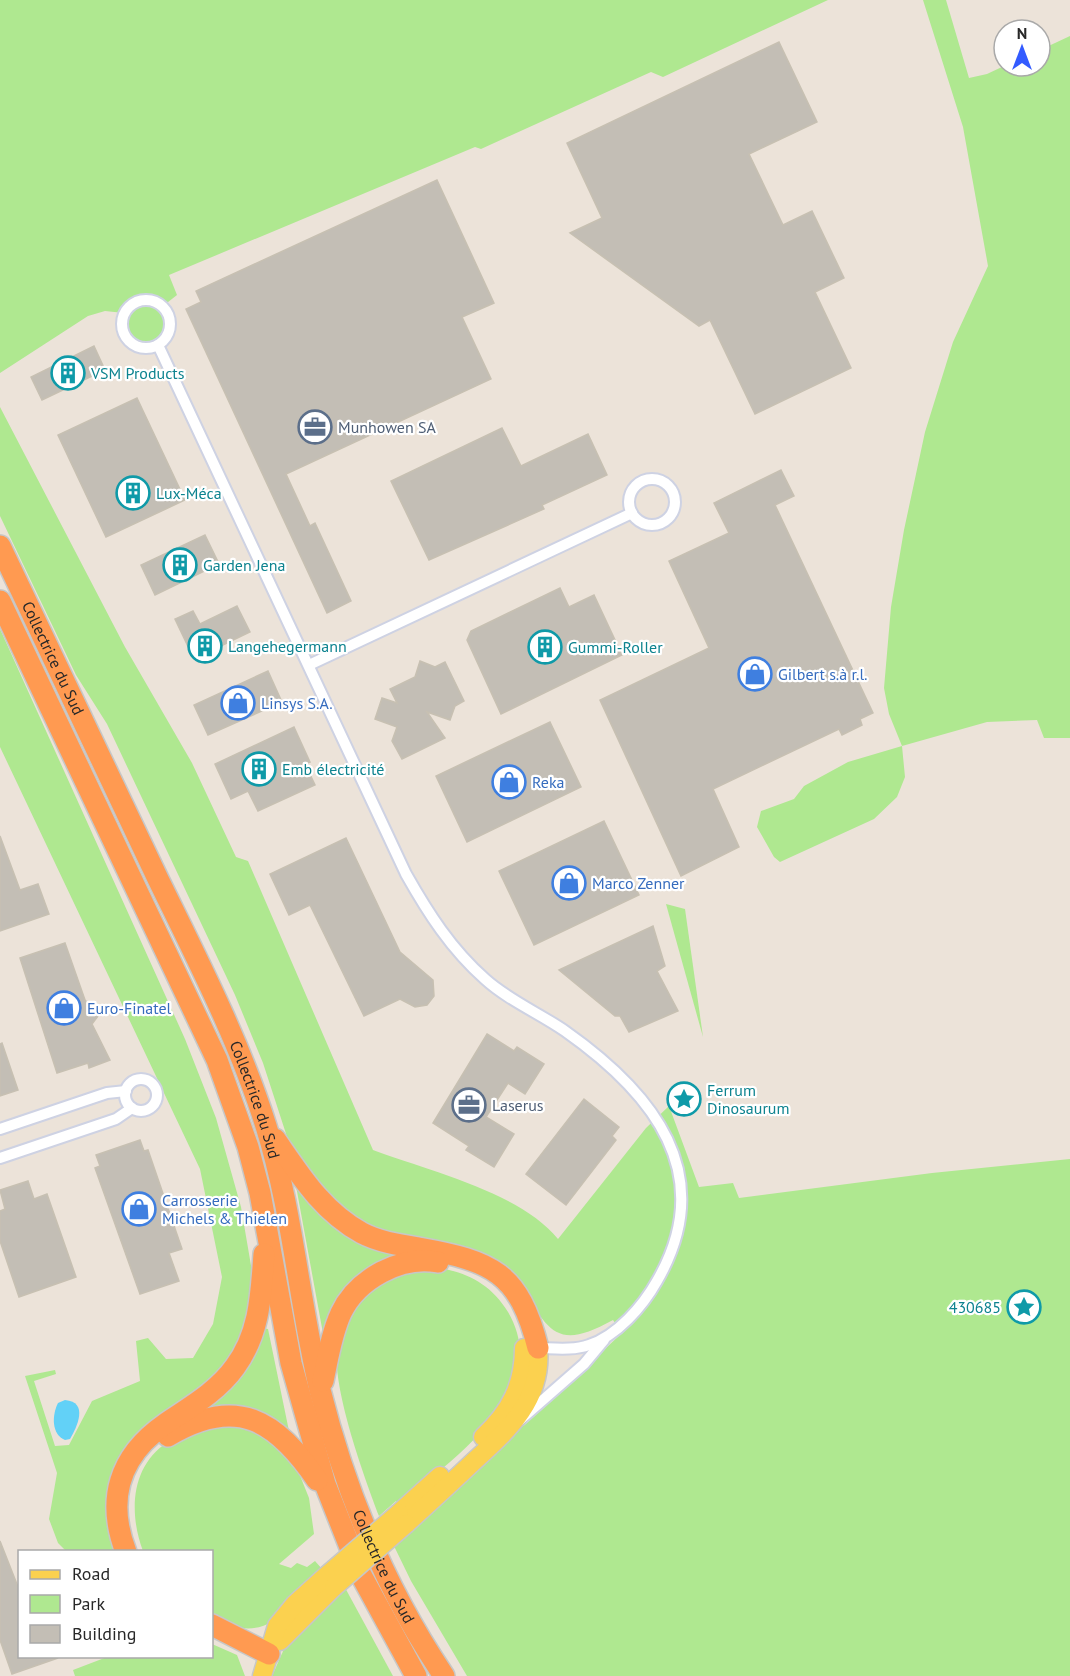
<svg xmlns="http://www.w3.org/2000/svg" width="1070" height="1676" viewBox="0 0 1070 1676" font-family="'PT Sans',sans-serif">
  <rect width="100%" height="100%" fill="#ece3d9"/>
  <g fill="#afe890">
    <path d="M0,0H828L663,77L651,72L481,149L475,147L169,275L177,295L163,306C197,348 112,369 124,313L105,311L88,316L0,373Z"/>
    <polygon points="923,0 946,0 969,78 987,74 1004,66 1040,66 1040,50 1070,36 1070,738 1044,738 1037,720 987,722 902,746 905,777 897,797 874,819 780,862 774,857 757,827 761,811 794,799 804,786 848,762 902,746 889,714 884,688 891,607 904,530 925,432 953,342 988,266 963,127"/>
    <path d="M0,407L125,647L192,763L236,857L248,861L373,1150C429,1171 520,1192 558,1239L646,1128L669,1106L699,1187L733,1183L739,1198L932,1173L1070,1159V1676H467L411,1581L394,1546C467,1472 546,1405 622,1333L613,1320C559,1350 549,1334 522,1286L394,1238L339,1211L289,1143L263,1063L235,995L107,724L76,675L0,516Z"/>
    <polygon points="0,629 185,1039 216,1118 241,1207 254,1283 253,1309 226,1369 126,1449 117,1551 66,1551 58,1543 49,1519 57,1473 25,1376 55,1370 56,1374 34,1381 55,1446 69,1445 92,1401 140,1381 136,1341 148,1338 166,1359 193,1358 213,1324 222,1277 200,1169 0,747"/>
    <polygon points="666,904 685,909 703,1037"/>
    <polygon points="294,1175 321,1210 428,1255 392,1261 324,1339"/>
    <path d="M429,1266C463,1271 489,1281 508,1312C555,1392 450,1460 399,1505L396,1501L379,1516C364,1476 328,1379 338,1338C344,1316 360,1292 380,1279C392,1271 415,1270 429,1266Z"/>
    <polygon points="261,1328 268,1329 289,1431 193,1416"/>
    <path d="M216,1421L267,1431L295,1463L309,1498L314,1534L279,1564L291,1568L297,1563L307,1567L315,1561L323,1570C287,1608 268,1649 212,1617V1552L143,1551C129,1514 130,1466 168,1442C183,1434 200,1428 216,1421Z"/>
    <polygon points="343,1584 393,1676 272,1676 288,1640"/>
    <polygon points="212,1644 237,1655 245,1676 75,1676 73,1670 107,1657 212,1656"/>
  </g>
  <path fill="#62d1f7" d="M65,1400C89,1402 77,1427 70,1439L65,1440C51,1434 52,1415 58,1403Z"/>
  <g fill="#c3beb5" stroke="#c7c0b2" stroke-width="1.5">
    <polygon points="779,42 817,122 749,154 783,225 812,211 844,278 815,292 851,368 755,414 710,320 699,326 570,233 602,218 567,143"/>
    <polygon points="437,180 494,303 462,317 491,379 286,474 310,526 315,523 351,601 327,613 186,309 201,302 196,291"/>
    <polygon points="94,346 105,370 42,400 31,377"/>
    <polygon points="137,398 185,500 106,537 58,435"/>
    <polygon points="502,428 521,466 588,434 607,475 542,505 544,509 429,560 391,481"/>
    <polygon points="781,470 794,496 775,505 873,713 860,719 862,725 842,735 839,729 713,789 739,847 681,876 600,700 709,648 669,561 729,533 714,503"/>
    <polygon points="205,535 219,564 155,595 141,565"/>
    <polygon points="560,588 569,607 594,595 622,655 501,714 467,640 471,631"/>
    <polygon points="237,606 250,632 194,659 175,619 193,611 200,624"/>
    <polygon points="420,661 435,667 445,662 464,701 455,706 450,720 427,712 445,738 402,759 392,741 397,727 375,719 382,698 397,703 390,689 415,677"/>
    <polygon points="268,671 282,702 208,735 194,705"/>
    <polygon points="550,722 581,787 467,842 436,776"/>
    <polygon points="294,727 310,762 305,764 315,785 258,811 248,791 231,799 215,764"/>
    <polygon points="604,821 639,895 534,945 499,871"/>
    <polygon points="0,836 20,890 38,884 49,914 0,931"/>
    <polygon points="346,838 400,952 433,980 434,996 427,1005 415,1007 400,999 364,1016 310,905 289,915 270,874"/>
    <polygon points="653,926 665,966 657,971 678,1011 629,1032 620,1016 615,1016 559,970"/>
    <polygon points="65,943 85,1000 98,1016 92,1024 110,1060 89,1068 88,1063 57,1073 20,958"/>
    <polygon points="487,1034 514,1051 517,1047 544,1064 525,1094 508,1083 486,1117 514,1134 494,1167 466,1150 469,1146 433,1123"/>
    <polygon points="2,1043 18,1090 0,1096 0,1044"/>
    <polygon points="584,1099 619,1127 612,1136 616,1140 566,1205 526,1174"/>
    <polygon points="140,1140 144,1151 148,1150 182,1249 169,1253 179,1281 140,1294 95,1168 100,1166 96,1155"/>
    <polygon points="28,1181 34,1199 47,1194 76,1277 19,1297 0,1241 0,1211 5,1209 0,1190"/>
    <polygon points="0,1541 20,1592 20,1656 58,1658 12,1674 0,1640"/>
  </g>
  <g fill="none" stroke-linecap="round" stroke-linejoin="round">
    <defs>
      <g id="minor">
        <circle cx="146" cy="324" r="24"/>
        <path d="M158,345L406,874C428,913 451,949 485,979C508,1000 539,1013 565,1031C653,1093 719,1174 657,1281C643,1306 617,1336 589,1345C572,1351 552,1348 534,1348"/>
        <circle cx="652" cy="502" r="23"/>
        <polyline points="309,665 632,513"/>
        <circle cx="141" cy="1095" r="16"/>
        <polyline points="0,1129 107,1093 126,1091"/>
        <polyline points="0,1158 116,1119 132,1108"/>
        <polyline points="520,1420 584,1364 604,1340"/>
      </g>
      <g id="primary">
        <path d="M483,1437C510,1412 524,1385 524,1348"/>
        <polyline points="399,1513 440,1476"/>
        <path d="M406,1524C428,1504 450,1484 471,1464C507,1431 543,1400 538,1348"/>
        <polyline points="280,1641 334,1587"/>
        <polyline points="262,1676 277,1626 295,1604 326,1576"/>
      </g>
      <g id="motorway">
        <path id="s1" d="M0,546C53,657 106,768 158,879C197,959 239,1040 266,1126C293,1212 299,1303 320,1390C345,1490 386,1590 444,1676"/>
        <polyline points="0,601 217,1060 248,1147 260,1193 291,1363 325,1484 361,1575 416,1676"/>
        <path d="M275,1139C300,1175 322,1211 362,1233C379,1242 400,1245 419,1248C492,1261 519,1272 538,1348"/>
        <path d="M323,1381C328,1358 331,1335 341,1313C357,1279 401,1255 438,1262"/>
        <path d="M168,1436C237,1395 276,1420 317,1480"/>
        <path d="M126,1552C106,1500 119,1456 165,1424C190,1407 217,1392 235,1367C260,1333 261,1295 264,1254"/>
        <polyline points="212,1625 269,1654"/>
      </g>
    </defs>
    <use href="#minor" stroke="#ced2e3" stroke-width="14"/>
    <use href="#primary" stroke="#c7c7c7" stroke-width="21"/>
    <use href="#motorway" stroke="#c7c7c7" stroke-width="24"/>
    <use href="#minor" stroke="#fff" stroke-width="10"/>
    <use href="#primary" stroke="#fbd14f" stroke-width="18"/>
    <use href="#motorway" stroke="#ff9a51" stroke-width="21"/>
    <defs>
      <g id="primary-bridge">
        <polyline points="326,1576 399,1513"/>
        <polyline points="334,1587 406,1524"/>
      </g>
    </defs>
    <use href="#primary-bridge" stroke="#c7c7c7" stroke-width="21" stroke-linecap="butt"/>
    <use href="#primary-bridge" stroke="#fbd14f" stroke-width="18"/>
  </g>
  <defs>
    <symbol id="building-ring" viewBox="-11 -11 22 22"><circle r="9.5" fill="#fff" stroke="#0f9aa8" stroke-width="1.5"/><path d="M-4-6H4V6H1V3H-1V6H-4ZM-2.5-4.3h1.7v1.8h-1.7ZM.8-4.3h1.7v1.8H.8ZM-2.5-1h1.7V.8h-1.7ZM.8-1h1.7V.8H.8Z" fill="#0f9aa8"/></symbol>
    <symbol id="office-ring" viewBox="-11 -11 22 22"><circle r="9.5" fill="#fff" stroke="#5c6f8a" stroke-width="1.5"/><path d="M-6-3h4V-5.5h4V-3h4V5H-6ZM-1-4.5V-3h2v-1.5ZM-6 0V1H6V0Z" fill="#5c6f8a"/></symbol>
    <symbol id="shop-ring" viewBox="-11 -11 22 22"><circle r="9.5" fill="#fff" stroke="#3f7fe0" stroke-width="1.5"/><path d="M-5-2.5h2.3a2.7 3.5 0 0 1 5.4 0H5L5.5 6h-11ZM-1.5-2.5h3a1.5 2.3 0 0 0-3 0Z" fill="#3f7fe0"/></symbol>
    <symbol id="sight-ring" viewBox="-11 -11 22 22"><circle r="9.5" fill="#fff" stroke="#0f9aa8" stroke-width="1.5"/><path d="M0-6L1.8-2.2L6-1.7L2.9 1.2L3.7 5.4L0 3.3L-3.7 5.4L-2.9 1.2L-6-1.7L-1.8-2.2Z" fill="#0f9aa8"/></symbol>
  </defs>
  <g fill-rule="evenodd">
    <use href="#building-ring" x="49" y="354" width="38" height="38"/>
    <use href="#office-ring" x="296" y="408" width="38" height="38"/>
    <use href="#building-ring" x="114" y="474" width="38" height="38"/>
    <use href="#building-ring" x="161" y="546" width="38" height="38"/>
    <use href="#building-ring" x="186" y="627" width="38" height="38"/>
    <use href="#building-ring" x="526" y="628" width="38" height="38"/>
    <use href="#shop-ring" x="736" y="655" width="38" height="38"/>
    <use href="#shop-ring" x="219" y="684" width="38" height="38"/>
    <use href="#building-ring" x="240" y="750" width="38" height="38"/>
    <use href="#shop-ring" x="490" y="763" width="38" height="38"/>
    <use href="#shop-ring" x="550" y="864" width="38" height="38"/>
    <use href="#shop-ring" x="45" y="989" width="38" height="38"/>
    <use href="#sight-ring" x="665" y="1080" width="38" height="38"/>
    <use href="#office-ring" x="450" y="1086" width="38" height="38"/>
    <use href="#shop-ring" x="120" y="1190" width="38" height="38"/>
    <use href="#sight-ring" x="1005" y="1288" width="38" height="38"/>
  </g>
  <g text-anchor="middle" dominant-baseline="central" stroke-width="4.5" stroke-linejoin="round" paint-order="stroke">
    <g font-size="16" fill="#0d838f" stroke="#fff" text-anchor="start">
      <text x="91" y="373">VSM Products</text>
      <text x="156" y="493">Lux-Méca</text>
      <text x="203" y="565">Garden Jena</text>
      <text x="228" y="646">Langehegermann</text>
      <text x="568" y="647">Gummi-Roller</text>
      <text x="282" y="769">Emb électricité</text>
      <text x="707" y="1090">Ferrum<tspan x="707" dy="18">Dinosaurum</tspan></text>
      <text x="1001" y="1307" text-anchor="end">430685</text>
    </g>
    <g font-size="16" fill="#4e5e75" stroke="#fff" text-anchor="start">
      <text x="338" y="427">Munhowen SA</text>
      <text x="492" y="1105">Laserus</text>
    </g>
    <g font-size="16" fill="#282828" stroke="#fff">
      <text stroke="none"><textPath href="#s1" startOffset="124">Collectrice du Sud</textPath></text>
      <text stroke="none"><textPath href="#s1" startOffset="610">Collectrice du Sud</textPath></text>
      <text stroke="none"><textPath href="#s1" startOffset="1096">Collectrice du Sud</textPath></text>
    </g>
    <g font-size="16" fill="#366cbe" stroke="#fff" text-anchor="start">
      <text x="778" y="674">Gilbert s.à r.l.</text>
      <text x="261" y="703">Linsys S.A.</text>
      <text x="532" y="782">Reka</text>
      <text x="592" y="883">Marco Zenner</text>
      <text x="87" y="1008">Euro-Finatel</text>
      <text x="162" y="1200">Carrosserie<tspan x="162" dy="18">Michels &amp; Thielen</tspan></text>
    </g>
  </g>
  <rect x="18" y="1550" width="195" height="108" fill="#ffffff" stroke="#a9a9a9" stroke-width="1.5"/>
  <rect x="30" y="1570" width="30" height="9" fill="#fbd14f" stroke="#a9a9a9" stroke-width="1.5"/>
  <text x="72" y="1580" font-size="18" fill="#282828">Road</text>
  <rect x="30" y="1595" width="30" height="18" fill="#afe890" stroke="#a9a9a9" stroke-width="1.5"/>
  <text x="72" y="1610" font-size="18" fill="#282828">Park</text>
  <rect x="30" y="1625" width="30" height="18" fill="#c3beb5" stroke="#a9a9a9" stroke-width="1.5"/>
  <text x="72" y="1640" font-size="18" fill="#282828">Building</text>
  <g transform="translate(1022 48)"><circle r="28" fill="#ffffff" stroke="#a9a9a9" stroke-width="1.5"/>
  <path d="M0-4.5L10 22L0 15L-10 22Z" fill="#335bff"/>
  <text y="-9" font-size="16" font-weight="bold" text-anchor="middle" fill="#282828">N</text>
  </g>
</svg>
